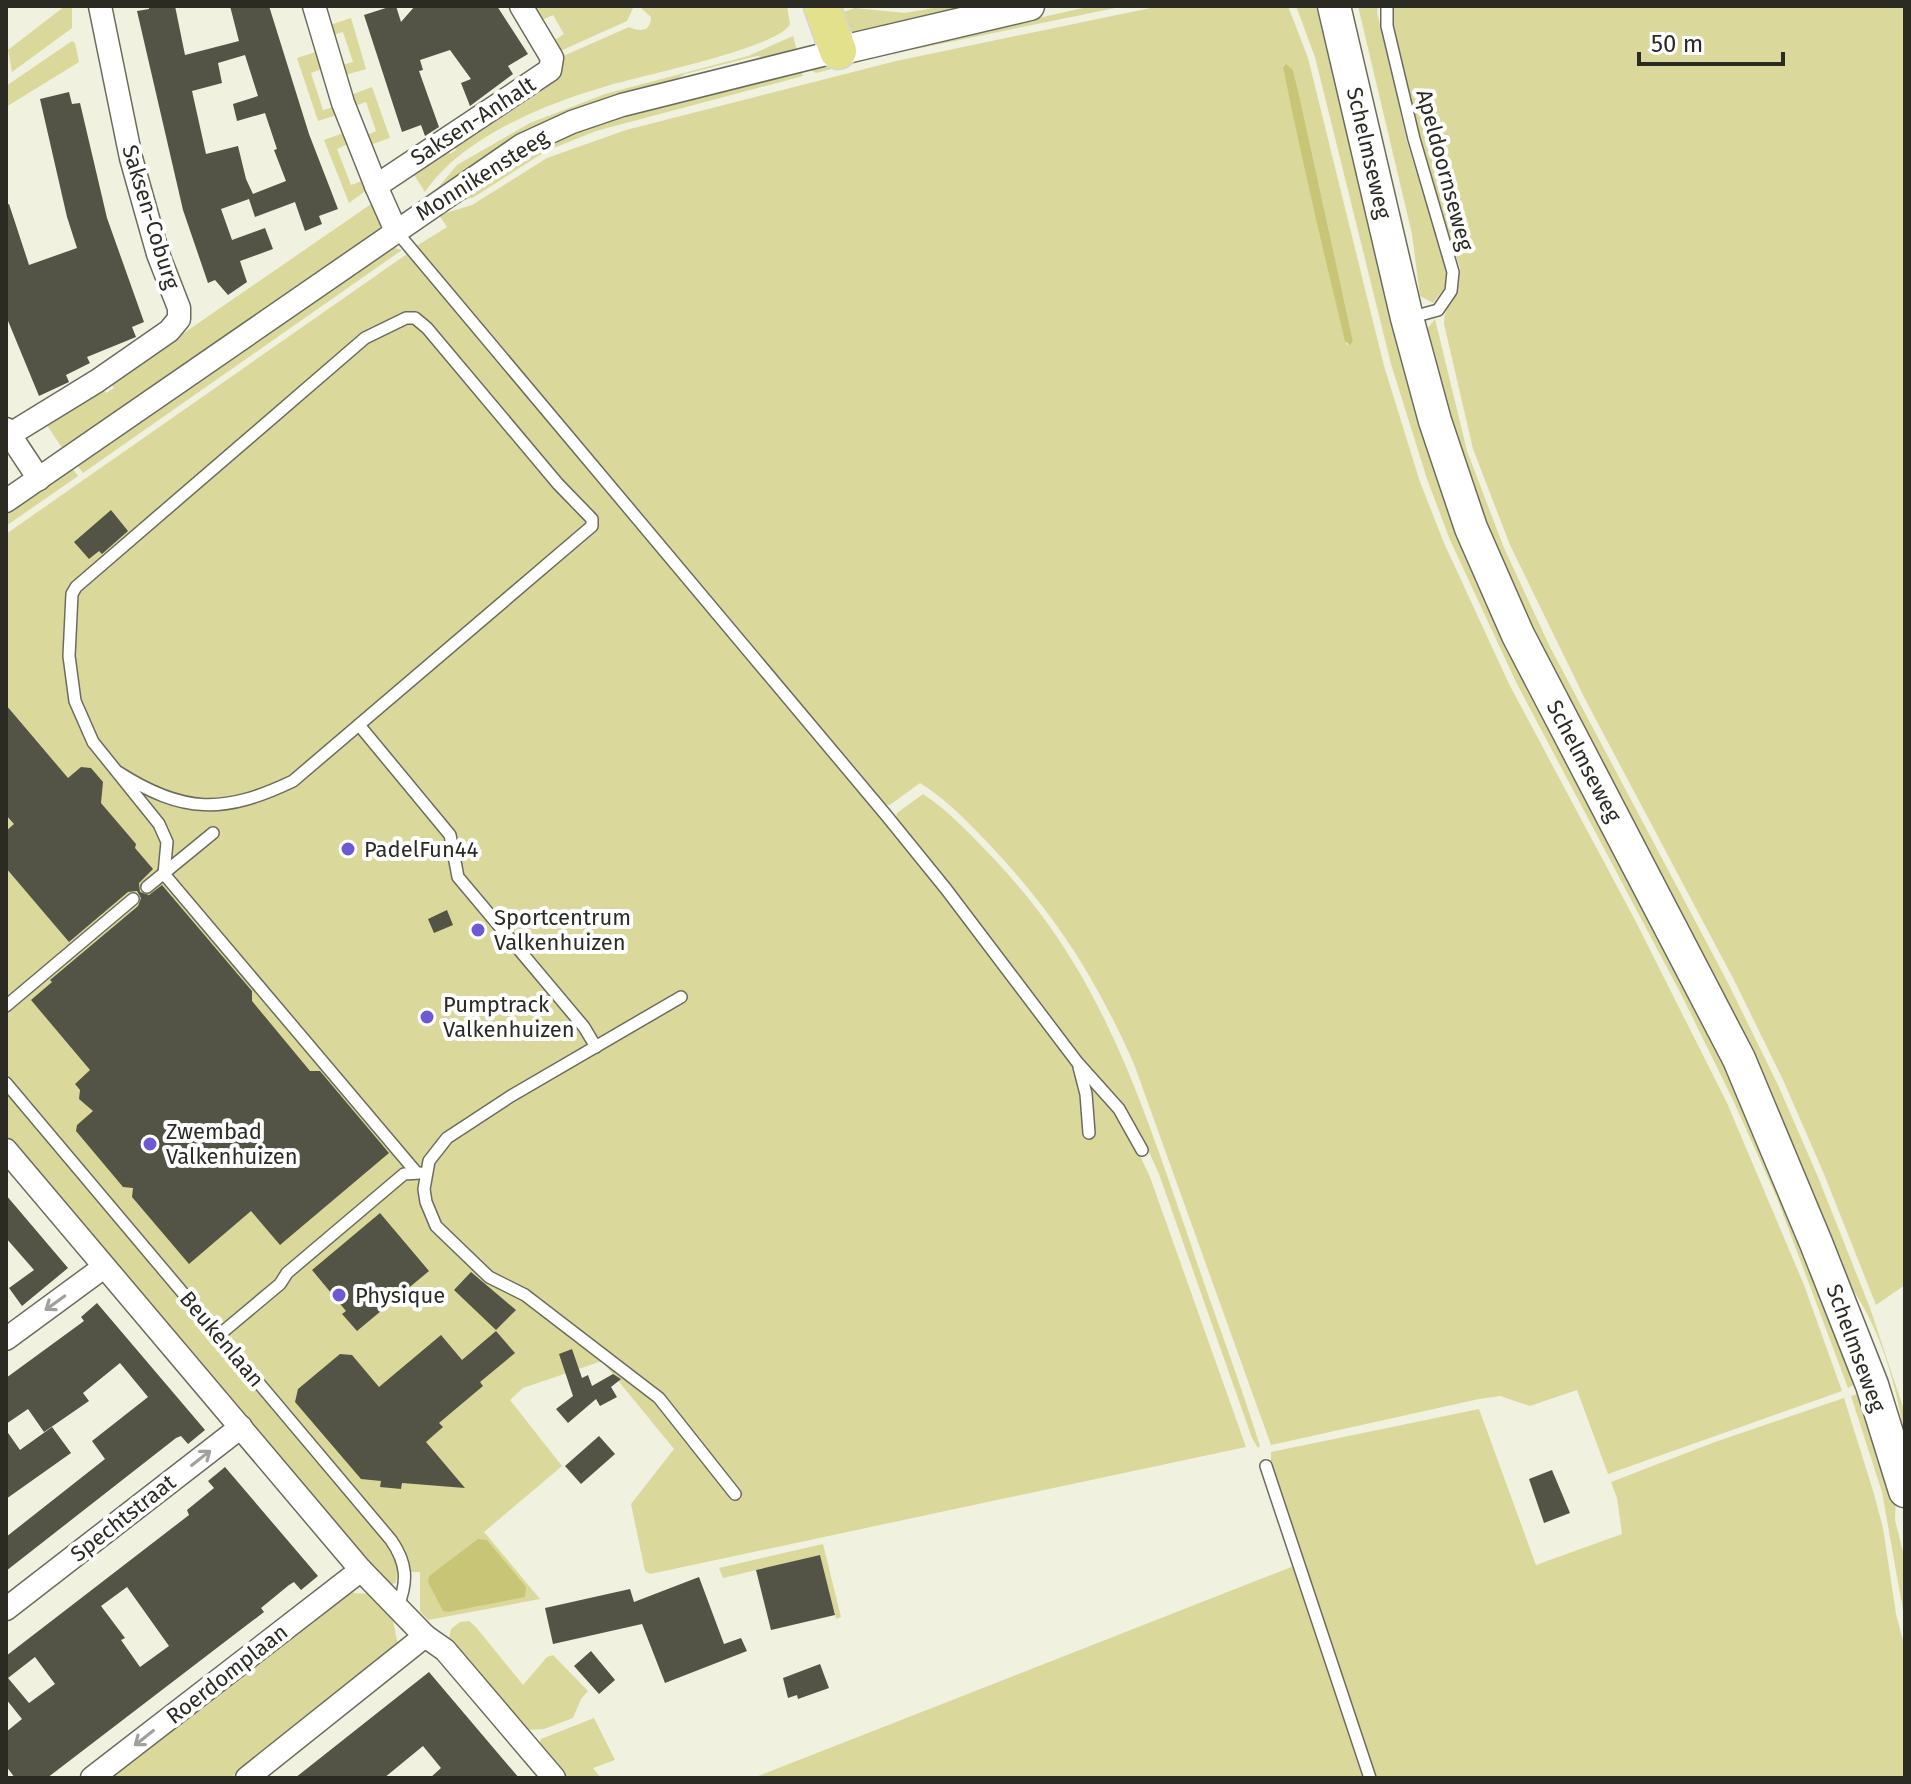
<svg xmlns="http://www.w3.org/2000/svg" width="1911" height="1784" viewBox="0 0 1911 1784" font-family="'Fira Sans',sans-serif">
  <rect width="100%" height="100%" fill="#f0f1df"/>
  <g fill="#dad99b" fill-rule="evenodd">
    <polygon points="65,6 72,6 72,28 12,72 8,50"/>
    <polygon points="530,6 633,6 633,8 627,21 558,52 552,42 564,34 553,15 540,21"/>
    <path d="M639,6H787L790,24C779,48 639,76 607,86C545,104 462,137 425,192L411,170L445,147L450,154L456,150L452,142L560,71L563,66L561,57L629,27C640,32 651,32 651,17Z"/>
    <polygon points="945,6 977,6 853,33 846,30 835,15 855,8 905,13"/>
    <polygon points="1092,6 1125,6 891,54 816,73 809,69"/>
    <path d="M1160,6H1288L1308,58L1384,366L1420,482L1444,543L1509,684L1636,922L1727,1103L1804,1285L1842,1391L1608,1474L1577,1390L1530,1406L1500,1396L1479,1399L1271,1445L1134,1064C1095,976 1055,914 989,844C968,822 946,799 920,783L890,805H886L415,247L447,227L439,215L472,205L547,158L626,130L896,61ZM1283,69L1293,70L1299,94L1353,341L1347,345Z"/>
    <polygon points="1296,6 1315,6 1317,11 1405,366 1725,1052 1855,1384 1848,1388 1777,1198 1733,1100 1682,996 1516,682 1450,540 1427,479 1391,364 1315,57"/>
    <polygon points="1358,6 1378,6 1377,12 1407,142 1447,272 1445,287 1433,303 1420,296 1412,234"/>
    <path d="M1391,6H1905V1285L1876,1305L1824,1174L1784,1082L1734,980L1585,699L1510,545L1473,449L1444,324C1443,306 1461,292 1460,268L1431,181L1392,22Z"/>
    <polygon points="351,18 366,69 342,76 339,66 353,62 343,32 330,36 327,26"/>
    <polygon points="793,36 797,51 767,58 757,56 685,74 668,84 481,161 436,190 457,165 530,123 605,94 748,56"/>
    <polygon points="72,41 75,43 79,62 6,107 6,86"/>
    <polygon points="319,51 324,68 311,73 323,110 337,106 340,114 318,121 297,58"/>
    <polygon points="801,70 803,76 596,131 546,151 474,197 447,206 518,157 602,121"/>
    <polygon points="372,87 390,138 367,146 363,137 376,131 366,102 352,107 348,96"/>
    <polygon points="346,132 350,143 337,149 351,185 365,180 368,189 349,203 324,140"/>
    <polygon points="374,202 381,224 379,229 63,449 44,421 102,386 106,393 114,388 109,380 179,331 184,333"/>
    <polygon points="392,247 402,250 83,473 77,465"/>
    <path d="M407,254L797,715L941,891L1070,1061C1080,1080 1099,1092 1113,1109C1129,1129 1139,1154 1150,1177L1246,1447L650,1574L645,1571L631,1504L674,1449L602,1361L523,1388L510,1400L562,1466L484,1532L540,1599L428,1620L420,1611V1572L397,1571L396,1583L388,1585L6,1135V534Z"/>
    <path d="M1435,319L1467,451L1504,548L1550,647L1728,983L1778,1085L1818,1177L1870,1308L1905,1413V1444C1899,1390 1879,1322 1845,1279L1567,708L1474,502L1426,330Z"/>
    <polygon points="72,468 78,476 6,526 6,514"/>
    <path d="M923,794C949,811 972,836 994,859C1101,971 1140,1097 1189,1239C1212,1308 1238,1376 1260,1446L1258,1448L1252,1438L1159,1174L1144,1141L1122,1106L1079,1057L896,818L897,813Z"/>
    <polygon points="1858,1394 1860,1395 1896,1495 1895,1520 1905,1560 1905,1622 1882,1492 1851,1396"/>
    <polygon points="1844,1398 1874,1494 1883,1528 1896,1614 1905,1648 1905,1778 1374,1778 1271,1469 1271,1452 1479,1409 1536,1565 1622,1534 1617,1498 1611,1482 1715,1442"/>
    <polygon points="823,1544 841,1617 836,1619 820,1555 723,1578 719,1568"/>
    <polygon points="1294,1566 1366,1778 753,1778"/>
    <polygon points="351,1589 354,1593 370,1594 393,1621 398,1645 230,1778 104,1778"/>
    <polygon points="460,1622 469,1621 475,1626 523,1685 547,1657 553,1655 588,1691 581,1699 573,1718 544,1729 525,1730 449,1639 451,1629"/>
    <polygon points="594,1718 615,1760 593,1768 601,1778 565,1778 539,1747 541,1739"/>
  </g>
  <g fill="#c8c676">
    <path d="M1286,64L1293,70L1299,94L1353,341L1350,345L1345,341C1323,251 1302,160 1283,68Z"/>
    <polygon points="478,1539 487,1540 526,1587 525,1597 448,1612 443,1611 428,1582 429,1576"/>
  </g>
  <g fill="#545446" fill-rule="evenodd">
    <path d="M149,6H175L185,55L239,41L230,6H269L309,134L338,209L319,216L322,224L305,231L295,202L255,217L249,199L221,209L232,240L265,228L273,249L240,261L247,282L228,295L215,280L208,283L183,210L137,11L149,9ZM245,55L258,96L233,104L237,121L265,113L277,149L274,150L286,181L253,194L246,179L238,146L206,154L192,91L222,83L218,63Z"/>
    <polygon points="392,6 396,6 401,22 415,6 497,6 528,54 508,66 513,74 470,106 461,83 471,79 450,50 420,60 423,70 419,71 439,127 425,136 421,125 402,132 364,15"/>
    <polygon points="69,92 72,104 80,103 107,218 144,322 132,327 136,337 87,357 90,363 66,375 69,382 39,396 6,316 6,205 9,204 29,265 77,248 67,217 40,99"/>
    <polygon points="111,510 128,531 102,554 99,551 89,559 74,542"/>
    <polygon points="6,705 68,778 81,767 91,768 103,782 101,803 136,844 135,848 153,869 139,883 140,892 149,895 162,885 252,991 252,1001 310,1071 320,1071 389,1153 280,1245 251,1211 189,1264 132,1197 133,1188 123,1187 76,1131 77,1125 93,1111 79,1099 80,1090 75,1084 90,1070 31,1000 52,982 50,980 138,906 141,898 137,891 128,892 69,942 6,868 6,831 14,824 6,815"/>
    <polygon points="447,910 453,925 434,933 428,919"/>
    <polygon points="6,1195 68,1268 22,1306 9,1288 34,1270 6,1238"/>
    <polygon points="380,1213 429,1271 357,1331 342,1314 346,1311 312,1270"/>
    <polygon points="471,1272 516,1310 496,1330 454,1290"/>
    <polygon points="97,1303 205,1430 188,1444 181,1436 176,1438 6,1571 6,1537 105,1459 92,1441 148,1397 120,1363 83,1393 89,1401 44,1432 28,1409 6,1424 6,1378 84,1321 81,1317"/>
    <polygon points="496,1331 515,1353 480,1382 483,1386 439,1423 443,1427 426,1442 465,1488 402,1483 401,1489 380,1487 381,1481 361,1479 295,1402 298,1389 340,1354 352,1355 379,1387 441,1335 462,1360"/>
    <polygon points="572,1349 582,1378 588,1375 592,1386 613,1374 621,1379 611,1387 617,1397 600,1406 596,1399 568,1423 556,1409 573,1396 559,1354"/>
    <polygon points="52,1427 71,1453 6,1499 6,1430 20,1450"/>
    <polygon points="599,1436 615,1454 581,1484 565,1466"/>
    <path d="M225,1467L318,1576L301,1590L294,1582L289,1585L261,1608L264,1612L47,1778H15L6,1766V1732L22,1719L6,1699V1656L189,1515L187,1510L214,1488L208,1481ZM127,1587L169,1646L140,1667L121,1640L125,1638L101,1606ZM35,1657L55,1684L29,1703L8,1678Z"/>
    <polygon points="1552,1470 1570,1513 1544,1523 1529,1479"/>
    <polygon points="820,1555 835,1615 771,1630 756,1570"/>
    <polygon points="699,1577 724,1644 741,1638 747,1651 665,1683 642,1624 553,1644 545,1608 630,1589 634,1602"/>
    <polygon points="591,1651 615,1680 599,1694 574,1666"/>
    <polygon points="820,1664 829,1688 798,1699 797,1695 788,1698 783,1678"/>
    <polygon points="429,1672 519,1778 430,1778 441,1768 423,1746 384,1778 295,1778"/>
  </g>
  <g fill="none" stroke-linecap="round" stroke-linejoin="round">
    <defs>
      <g id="service">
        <polyline points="1387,6 1387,26 1414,139 1453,272 1451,291 1438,310 1409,318"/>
        <polyline points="396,231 886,815 946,889 1077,1062 1119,1109 1142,1150"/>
        <polyline points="359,725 450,835 458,877 584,1027 596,1047"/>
        <path d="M118,772C183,814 224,814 293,781L592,526V519L558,484L427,328L415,318H406L365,338L76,587L72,594L69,656L75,701L93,742L159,824L167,842L164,874L416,1172"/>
        <polyline points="147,887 213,833"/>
        <polyline points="681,997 511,1096 447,1138 429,1161 424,1189 426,1202 436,1226 489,1277 525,1295 659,1398 735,1494"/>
        <polyline points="6,1006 133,899"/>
        <polyline points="1079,1067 1086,1094 1089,1133"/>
        <path d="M6,1083L391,1540C407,1563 408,1581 398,1606"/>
        <polyline points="219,1335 280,1284 287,1273 404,1174 420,1173"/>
        <polyline points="1266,1466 1370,1778"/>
      </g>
      <g id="minor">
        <polyline points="314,6 343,103 376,186"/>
        <polyline points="396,231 376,186 550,70 552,58 521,6"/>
        <polyline points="6,429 39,479"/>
        <polyline points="9,435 97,381 169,331 179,319 179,308 158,254 131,158 100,6"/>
        <polyline points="6,501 522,145 572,122 622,105 838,51"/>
        <polyline points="6,1150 361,1570 425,1636 445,1650 554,1778"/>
        <polyline points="6,1339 104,1267"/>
        <polyline points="6,1609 241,1427"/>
        <polyline points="92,1778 361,1570"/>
        <polyline points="247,1778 425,1636"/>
      </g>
      <polyline id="tertiary" points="838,51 1030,6"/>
      <polyline id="secondary" points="1334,6 1407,318 1435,421 1471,528 1518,635 1739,1059 1816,1243 1872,1385 1905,1491"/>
      <polyline id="primary" points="822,6 838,51"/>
    </defs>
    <use href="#service" stroke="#6c6c5e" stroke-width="14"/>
    <use href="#minor" stroke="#6c6c5e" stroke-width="25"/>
    <use href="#tertiary" stroke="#6c6c5e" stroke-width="31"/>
    <use href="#secondary" stroke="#6c6c5e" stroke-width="35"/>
    <use href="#primary" stroke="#d5d5d3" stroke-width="39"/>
    <use href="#service" stroke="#fff" stroke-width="11"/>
    <use href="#minor" stroke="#fff" stroke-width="22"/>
    <use href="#tertiary" stroke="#fff" stroke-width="28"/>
    <use href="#secondary" stroke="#fff" stroke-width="32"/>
    <use href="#primary" stroke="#e3e18b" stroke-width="36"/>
  </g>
  <defs><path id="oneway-shaft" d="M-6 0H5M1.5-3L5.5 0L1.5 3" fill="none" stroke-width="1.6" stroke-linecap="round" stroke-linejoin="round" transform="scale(2)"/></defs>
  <g stroke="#a0a09c">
    <use href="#oneway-shaft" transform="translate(55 1303) rotate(144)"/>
    <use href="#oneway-shaft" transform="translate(201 1458) rotate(-38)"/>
    <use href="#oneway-shaft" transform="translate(144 1738) rotate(142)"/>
  </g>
  <g fill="#6f59d3" stroke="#fff" stroke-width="3">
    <circle cx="348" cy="849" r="8"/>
    <circle cx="478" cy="930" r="8"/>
    <circle cx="427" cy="1017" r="8"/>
    <circle cx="150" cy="1144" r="8"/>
    <circle cx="339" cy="1295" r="8"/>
  </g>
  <g text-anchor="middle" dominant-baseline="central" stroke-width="8" stroke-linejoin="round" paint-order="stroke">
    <g font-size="22" fill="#2b2b24" stroke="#fff">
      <text transform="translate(473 121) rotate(-33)">Saksen-Anhalt</text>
      <text transform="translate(1369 153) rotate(77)">Schelmseweg</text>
      <text transform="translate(1445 170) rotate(75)">Apeldoornseweg</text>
      <text transform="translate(482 175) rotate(-32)">Monnikensteeg</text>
      <text transform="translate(151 217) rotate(73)">Saksen-Coburg</text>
      <text transform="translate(1584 761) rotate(62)">Schelmseweg</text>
      <text transform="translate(222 1339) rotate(50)">Beukenlaan</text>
      <text transform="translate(1856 1348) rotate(70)">Schelmseweg</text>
      <text transform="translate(123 1518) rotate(-38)">Spechtstraat</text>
      <text transform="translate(227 1674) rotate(-38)">Roerdomplaan</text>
    </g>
    <g font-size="22" fill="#2b2b24" stroke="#fff" text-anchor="start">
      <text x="364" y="849">PadelFun44</text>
      <text x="494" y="917">Sportcentrum<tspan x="494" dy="25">Valkenhuizen</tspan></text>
      <text x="443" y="1004">Pumptrack<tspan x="443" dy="25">Valkenhuizen</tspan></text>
      <text x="166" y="1131">Zwembad<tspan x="166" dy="25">Valkenhuizen</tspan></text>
      <text x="355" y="1295">Physique</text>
    </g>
  </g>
  <rect width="1911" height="1784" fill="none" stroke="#2b2b24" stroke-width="16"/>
  <path d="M1639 52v12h144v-12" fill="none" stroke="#2b2b24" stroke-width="4"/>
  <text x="1651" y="52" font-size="24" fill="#2b2b24" stroke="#ffffff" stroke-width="6" paint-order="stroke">50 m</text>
</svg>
